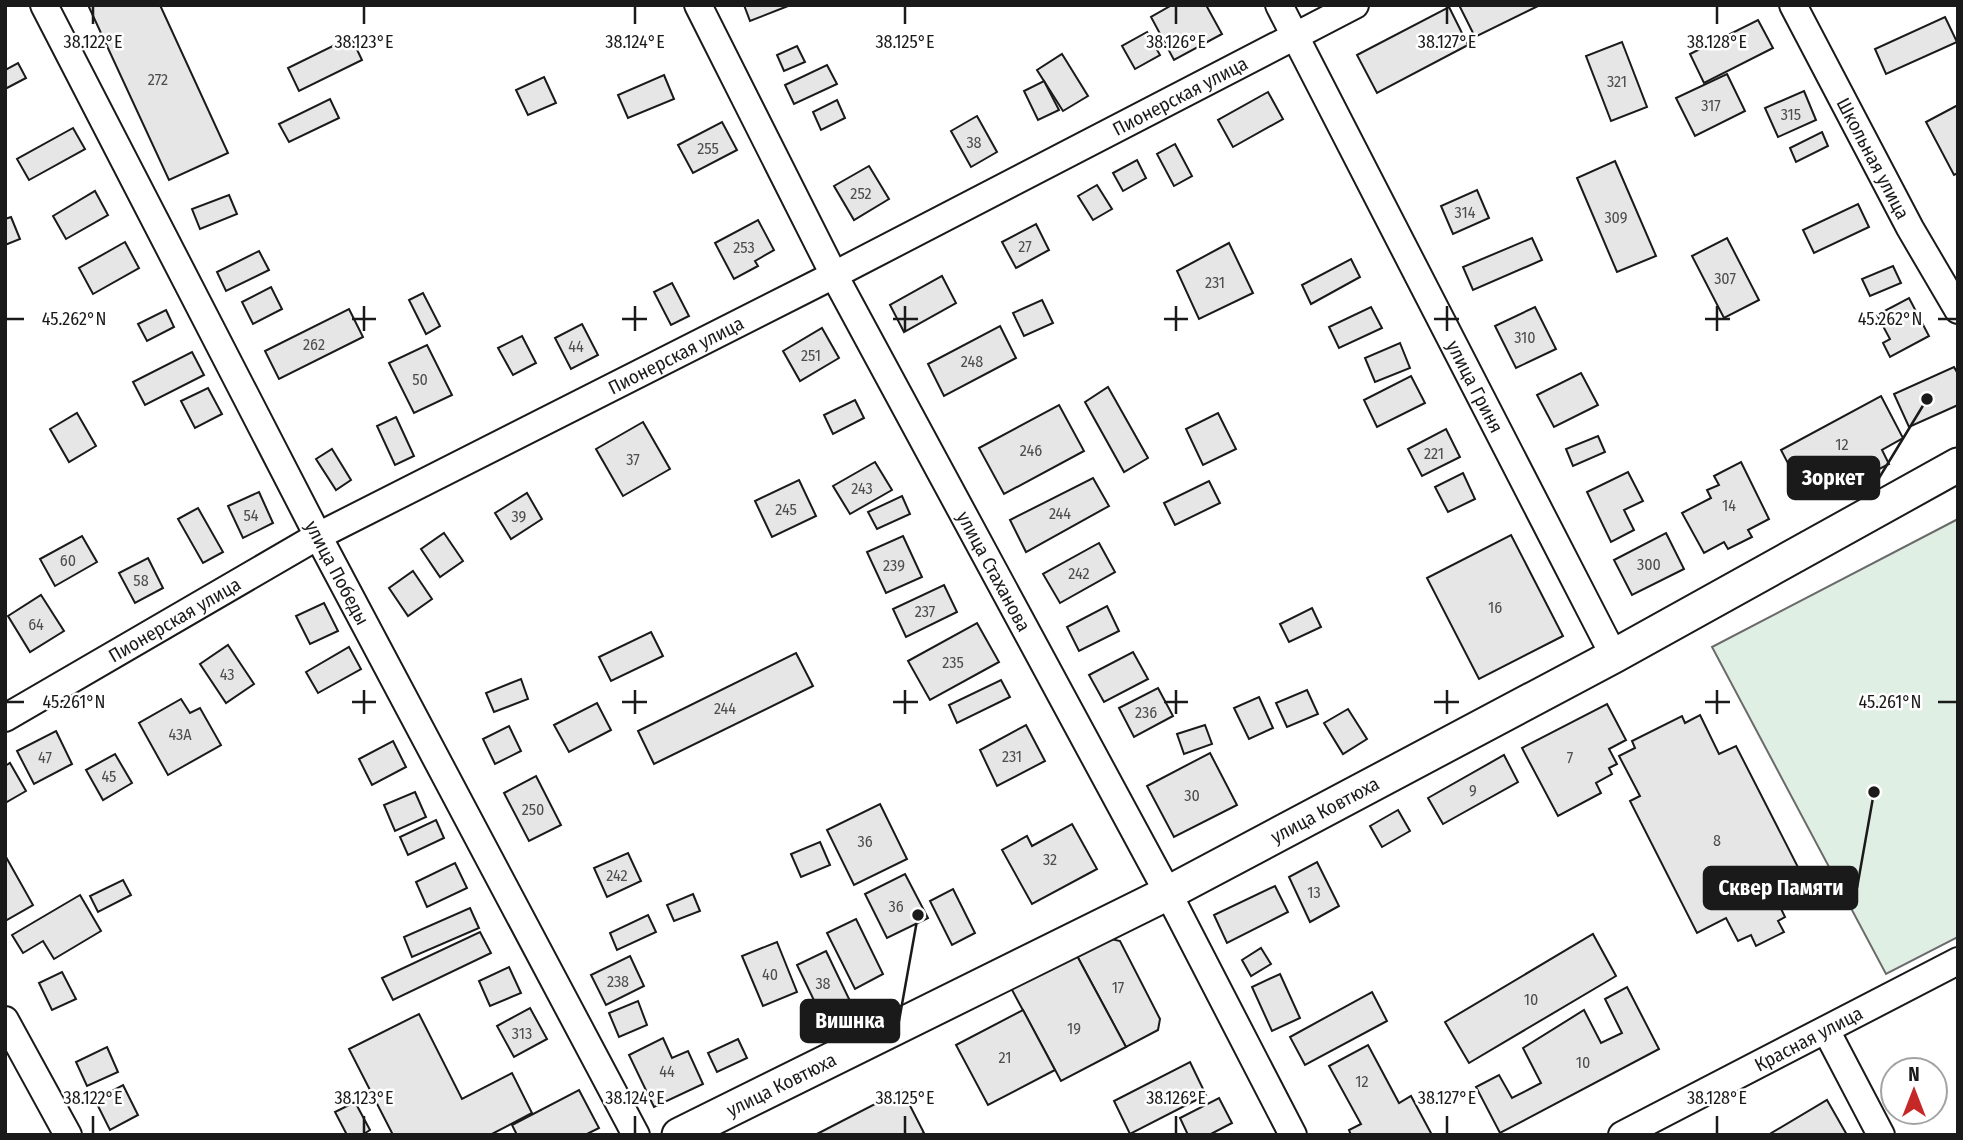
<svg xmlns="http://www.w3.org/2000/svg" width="1963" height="1140" viewBox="0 0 1963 1140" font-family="'Fira Sans Condensed',sans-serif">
  <rect width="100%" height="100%" fill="#fff"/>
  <polygon fill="#e0efe3" stroke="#6a6a6a" stroke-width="2" points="1958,519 1958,937 1886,974 1712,647"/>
  <g fill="#e6e6e6" stroke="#1a1a1a" stroke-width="2">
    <polygon points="88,5 160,5 228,153 169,180"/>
    <polygon points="744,5 788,5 788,6 750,21"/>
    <polygon points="1172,5 1206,5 1222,34 1174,60 1151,17"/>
    <polygon points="1459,5 1540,5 1475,37"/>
    <polygon points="1449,7 1468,45 1377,93 1357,55"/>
    <polygon points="1945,17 1957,42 1886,74 1875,49"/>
    <polygon points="1758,20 1773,48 1704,83 1690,54"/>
    <polygon points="1147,32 1160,55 1135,69 1122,46"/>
    <polygon points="351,37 362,60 299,91 288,68"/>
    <polygon points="1622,42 1647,107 1611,121 1586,56"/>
    <polygon points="797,46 805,62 784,71 777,55"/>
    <polygon points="1062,54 1088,96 1063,111 1037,70"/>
    <polygon points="18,63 26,78 5,89 5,70"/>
    <polygon points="827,65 837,84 794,104 785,85"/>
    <polygon points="1727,74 1745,111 1695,136 1676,98"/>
    <polygon points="664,75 674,99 628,118 618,95"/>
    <polygon points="544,77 556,103 528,115 516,90"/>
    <polygon points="1044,81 1059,110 1038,120 1024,91"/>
    <polygon points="1804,91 1816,120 1778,137 1765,108"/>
    <polygon points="1268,92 1283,119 1233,147 1218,120"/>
    <polygon points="330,99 339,118 289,142 279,124"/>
    <polygon points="837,100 845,118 821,130 813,112"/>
    <polygon points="1958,105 1958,173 1954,175 1926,122"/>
    <polygon points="977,116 997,152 971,167 951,131"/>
    <polygon points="722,122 737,150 693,173 678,145"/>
    <polygon points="73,128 85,149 29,180 17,159"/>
    <polygon points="1822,132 1828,146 1796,162 1790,148"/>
    <polygon points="1175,144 1192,176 1174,186 1157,154"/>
    <polygon points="1137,160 1146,178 1123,191 1113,173"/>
    <polygon points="1615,161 1656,256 1617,272 1577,178"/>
    <polygon points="869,166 889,199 854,220 834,186"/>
    <polygon points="1097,185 1112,209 1093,220 1078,196"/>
    <polygon points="1477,190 1489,218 1453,234 1441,206"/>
    <polygon points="95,191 108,215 66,239 53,216"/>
    <polygon points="229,195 237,214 200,229 192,209"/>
    <polygon points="1858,204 1869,227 1814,253 1803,230"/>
    <polygon points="11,217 20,239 5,245 5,219"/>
    <polygon points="758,220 774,250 755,261 758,266 734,279 715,243"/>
    <polygon points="1036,224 1049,250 1016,268 1002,242"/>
    <polygon points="1532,238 1542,260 1473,290 1463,267"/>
    <polygon points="1727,238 1759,300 1724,318 1692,256"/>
    <polygon points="125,242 139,268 93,294 79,268"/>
    <polygon points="1229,243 1253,293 1199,319 1177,271"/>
    <polygon points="259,251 269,270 226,291 217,272"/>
    <polygon points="1351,259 1360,277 1311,304 1302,285"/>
    <polygon points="1893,266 1901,283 1870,296 1862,279"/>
    <polygon points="942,276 956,303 904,332 890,305"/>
    <polygon points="672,283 689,316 671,325 654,292"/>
    <polygon points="271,287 282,309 253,324 242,302"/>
    <polygon points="423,293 440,326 426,334 409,300"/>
    <polygon points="1909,298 1929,336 1890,357 1883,343 1890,339 1877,315"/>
    <polygon points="1042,300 1053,323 1024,336 1013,313"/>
    <polygon points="1371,307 1382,328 1339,348 1329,327"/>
    <polygon points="1535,307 1556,349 1516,368 1495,326"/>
    <polygon points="349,309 363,337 279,379 265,351"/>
    <polygon points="166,310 174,327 147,341 138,324"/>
    <polygon points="582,324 598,355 571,369 555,338"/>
    <polygon points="1000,326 1016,358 944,396 928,364"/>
    <polygon points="822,328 839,358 800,381 783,351"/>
    <polygon points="522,336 536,363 513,375 498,348"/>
    <polygon points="1400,343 1410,368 1375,382 1365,358"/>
    <polygon points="427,345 452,395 414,413 389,363"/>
    <polygon points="192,352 204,375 145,405 133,382"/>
    <polygon points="1954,367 1958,374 1958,405 1909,427 1894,394"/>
    <polygon points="1581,373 1598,405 1554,427 1537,395"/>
    <polygon points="1411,376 1425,403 1377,427 1364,400"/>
    <polygon points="1108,387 1148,458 1124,472 1085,402"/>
    <polygon points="208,388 222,414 195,428 181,401"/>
    <polygon points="1881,396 1903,438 1882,450 1889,464 1840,489 1833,475 1803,492 1781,450"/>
    <polygon points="855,400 864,418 833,434 824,415"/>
    <polygon points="1059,405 1084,451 1004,494 979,448"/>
    <polygon points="77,413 96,446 69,462 50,429"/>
    <polygon points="1218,413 1236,449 1203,465 1186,429"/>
    <polygon points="396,417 414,456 395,465 377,426"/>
    <polygon points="643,422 670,469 623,496 596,449"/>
    <polygon points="1446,429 1460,457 1422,476 1408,449"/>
    <polygon points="1598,436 1605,452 1573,466 1566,449"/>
    <polygon points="332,449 351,480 336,490 316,459"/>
    <polygon points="875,462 892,490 850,514 833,486"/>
    <polygon points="1741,462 1769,519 1748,530 1752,537 1728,549 1724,542 1704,553 1682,513 1711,498 1707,490 1719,485 1714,476"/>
    <polygon points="1628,472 1643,501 1624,510 1634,530 1611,542 1587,492"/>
    <polygon points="1463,473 1475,499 1448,512 1435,487"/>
    <polygon points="1093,478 1109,506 1026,552 1010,520"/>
    <polygon points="799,480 816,516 772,537 755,501"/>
    <polygon points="1209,481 1220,503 1175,525 1164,503"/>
    <polygon points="259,492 273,523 243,538 228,506"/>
    <polygon points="527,493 542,519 511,539 495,513"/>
    <polygon points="902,496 910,514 877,529 868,512"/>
    <polygon points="198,508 223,552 203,563 178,519"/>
    <polygon points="444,533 463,561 440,577 421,549"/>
    <polygon points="1666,533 1684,569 1632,595 1614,560"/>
    <polygon points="1511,535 1563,636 1479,679 1427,578"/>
    <polygon points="82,536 97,562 55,586 40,559"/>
    <polygon points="903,536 922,577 886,593 867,552"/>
    <polygon points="1099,543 1115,572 1060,603 1043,574"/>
    <polygon points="148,558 163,588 135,603 119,573"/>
    <polygon points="413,571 432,599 408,616 389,588"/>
    <polygon points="944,585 957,612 906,637 893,609"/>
    <polygon points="41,595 64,631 30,652 8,616"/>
    <polygon points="324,603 338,631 310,644 296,616"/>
    <polygon points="1107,606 1119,631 1079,651 1067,627"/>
    <polygon points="1312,608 1321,627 1289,642 1280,624"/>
    <polygon points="977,623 999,662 930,700 908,661"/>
    <polygon points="651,632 663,656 611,681 599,657"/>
    <polygon points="228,645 254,684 226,703 200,664"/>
    <polygon points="349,647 361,669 318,693 306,672"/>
    <polygon points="1133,652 1148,679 1104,702 1089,675"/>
    <polygon points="796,653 813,686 654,764 638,731"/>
    <polygon points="521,679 528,699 494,712 486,693"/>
    <polygon points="1001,680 1010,697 957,723 949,705"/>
    <polygon points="1158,688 1173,716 1134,737 1119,708"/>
    <polygon points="1307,690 1318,714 1287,727 1276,703"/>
    <polygon points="1259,697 1273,728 1249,739 1234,708"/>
    <polygon points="181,699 190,713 200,708 221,745 168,775 139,723"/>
    <polygon points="597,703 611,730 569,752 554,725"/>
    <polygon points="1607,704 1626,740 1609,749 1617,764 1609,768 1612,774 1596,783 1601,793 1558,816 1522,748"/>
    <polygon points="1348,709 1367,739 1343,754 1324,723"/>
    <polygon points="1700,715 1719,754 1736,746 1804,879 1774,894 1785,917 1778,921 1784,932 1756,946 1751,935 1738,941 1726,918 1697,933 1630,801 1640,796 1619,756 1635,748 1632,741 1682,716 1685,723"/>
    <polygon points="1026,725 1045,761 997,786 980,750"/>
    <polygon points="1205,725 1212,744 1184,754 1177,734"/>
    <polygon points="509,726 521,751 495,764 483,739"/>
    <polygon points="56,731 72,764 34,784 17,751"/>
    <polygon points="393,741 406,767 372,785 359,759"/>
    <polygon points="1210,753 1237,805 1174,837 1147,786"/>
    <polygon points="115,754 132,783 103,800 86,770"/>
    <polygon points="1504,755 1518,782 1443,824 1428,798"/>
    <polygon points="10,763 26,791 5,803 5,766"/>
    <polygon points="536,776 561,825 529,841 504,793"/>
    <polygon points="415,792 426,817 395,831 384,805"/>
    <polygon points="880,804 907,859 854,885 827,830"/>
    <polygon points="1398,810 1410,831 1382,847 1370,826"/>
    <polygon points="436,820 444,838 408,855 400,837"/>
    <polygon points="1072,824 1097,869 1032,904 1002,850 1027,836 1032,846"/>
    <polygon points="820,842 830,865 801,877 791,854"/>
    <polygon points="628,853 641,881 607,897 594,868"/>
    <polygon points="6,857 33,905 5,921 5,858"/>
    <polygon points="1317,862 1339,906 1310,922 1289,877"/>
    <polygon points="455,863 467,888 427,907 416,882"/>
    <polygon points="905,874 928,918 887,938 865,894"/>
    <polygon points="123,880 131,895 98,912 90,896"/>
    <polygon points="1275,886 1288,912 1227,943 1214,915"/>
    <polygon points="953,889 975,933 952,945 930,901"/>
    <polygon points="693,894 700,911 674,921 667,905"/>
    <polygon points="80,895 101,931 54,959 43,941 23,953 12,935"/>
    <polygon points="470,908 479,928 412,957 404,937"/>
    <polygon points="648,915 656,932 617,950 610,933"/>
    <polygon points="856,919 883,974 855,989 827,933"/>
    <polygon points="480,932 491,953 393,1000 382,978"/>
    <polygon points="1593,934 1616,976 1469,1063 1445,1022"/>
    <polygon points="1107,938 1120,941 1160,1019 1158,1030 1126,1047 1076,954"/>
    <polygon points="777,942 797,992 763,1006 742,956"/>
    <polygon points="1261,948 1271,964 1251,976 1242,960"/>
    <polygon points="826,951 850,1001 821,1015 797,965"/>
    <polygon points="1076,954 1126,1047 1061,1081 1011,988"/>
    <polygon points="630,956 644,986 606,1005 591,975"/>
    <polygon points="509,967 521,993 490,1006 479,981"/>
    <polygon points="62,972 76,999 52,1010 39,983"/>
    <polygon points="1280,974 1300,1018 1272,1031 1252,987"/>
    <polygon points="1627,987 1659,1049 1500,1133 1476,1087 1499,1075 1512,1098 1541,1083 1523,1048 1584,1010 1601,1043 1622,1033 1605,999"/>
    <polygon points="1372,992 1387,1021 1305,1065 1290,1037"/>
    <polygon points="638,1001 647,1025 619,1037 609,1013"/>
    <polygon points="530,1008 547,1039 514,1057 497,1026"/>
    <polygon points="1023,1010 1055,1070 988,1105 956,1045"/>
    <polygon points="419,1014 462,1099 512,1073 532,1113 490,1135 393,1135 349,1049"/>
    <polygon points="663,1038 672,1058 688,1051 703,1084 654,1107 629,1055"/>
    <polygon points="738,1039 747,1058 717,1072 708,1053"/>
    <polygon points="1368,1045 1399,1103 1411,1096 1432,1135 1351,1135 1349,1130 1361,1124 1329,1066"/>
    <polygon points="107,1047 118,1072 87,1086 76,1062"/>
    <polygon points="1190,1062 1206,1095 1130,1134 1114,1101"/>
    <polygon points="123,1085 138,1115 110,1130 95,1100"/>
    <polygon points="579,1090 599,1128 585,1135 517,1135 512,1125"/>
    <polygon points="902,1090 924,1133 919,1135 815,1135"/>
    <polygon points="1219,1098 1232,1123 1209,1135 1188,1135 1180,1118"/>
    <polygon points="1827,1100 1847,1135 1768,1135"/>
    <polygon points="355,1102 370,1130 362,1135 347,1135 335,1112"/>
  </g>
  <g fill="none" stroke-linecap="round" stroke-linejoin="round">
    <defs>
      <g id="minor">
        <path id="s1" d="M44,5L318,536L636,1135"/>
        <path id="s2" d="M698,5L834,275L1168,893L1293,1135"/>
        <path id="s3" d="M1279,5L1614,656"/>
        <path id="s4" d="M1793,5L1910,228L1958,310"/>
        <path id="s5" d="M5,718L318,536L834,275L1355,5"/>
        <polyline points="5,1020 68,1135"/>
        <polyline points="1826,1030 1881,1135"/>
        <path id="s6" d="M1622,1135L1958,961"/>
      </g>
      <g id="major">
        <path id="s7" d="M679,1135L1168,893L1614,656L1958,465"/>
      </g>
    </defs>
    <use href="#minor" stroke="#1a1a1a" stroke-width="30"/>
    <use href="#major" stroke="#1a1a1a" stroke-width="37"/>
    <use href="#minor" stroke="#fff" stroke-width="26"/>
    <use href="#major" stroke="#fff" stroke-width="33"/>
  </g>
  <path fill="none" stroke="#1a1a1a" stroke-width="2.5" d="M93,7V24M364,7V24M635,7V24M905,7V24M1176,7V24M1447,7V24M1717,7V24M364,306V331M635,306V331M905,306V331M1176,306V331M1447,306V331M1717,306V331M7,319H24M352,319H376M622,319H647M893,319H918M1164,319H1188M1434,319H1459M1705,319H1730M1938,319H1956M364,690V714M635,690V714M905,690V714M1176,690V714M1447,690V714M1717,690V714M7,702H24M352,702H376M622,702H647M893,702H918M1164,702H1188M1434,702H1459M1705,702H1730M1938,702H1956M93,1116V1133M364,1116V1133M635,1116V1133M905,1116V1133M1176,1116V1133M1447,1116V1133M1717,1116V1133"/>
  <g text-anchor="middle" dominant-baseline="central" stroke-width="5" stroke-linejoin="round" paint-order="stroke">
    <g font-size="16" fill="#4d4d4d">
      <text x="158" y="79">272</text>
      <text x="1617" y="81">321</text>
      <text x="1711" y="105">317</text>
      <text x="1791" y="114">315</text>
      <text x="974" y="142">38</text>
      <text x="708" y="148">255</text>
      <text x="861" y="193">252</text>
      <text x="1465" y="212">314</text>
      <text x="1616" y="217">309</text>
      <text x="1025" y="246">27</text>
      <text x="744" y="247">253</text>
      <text x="1725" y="278">307</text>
      <text x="1215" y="282">231</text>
      <text x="1525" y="337">310</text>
      <text x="314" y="344">262</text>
      <text x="576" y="346">44</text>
      <text x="811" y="355">251</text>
      <text x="972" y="361">248</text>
      <text x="420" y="379">50</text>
      <text x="1842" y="444">12</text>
      <text x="1031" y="450">246</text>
      <text x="1434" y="453">221</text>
      <text x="633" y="459">37</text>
      <text x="862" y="488">243</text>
      <text x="1729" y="505">14</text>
      <text x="786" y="509">245</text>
      <text x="1060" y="513">244</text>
      <text x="251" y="515">54</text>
      <text x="519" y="516">39</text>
      <text x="68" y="560">60</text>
      <text x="1649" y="564">300</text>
      <text x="894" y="565">239</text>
      <text x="1079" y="573">242</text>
      <text x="141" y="580">58</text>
      <text x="1495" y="607">16</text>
      <text x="925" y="611">237</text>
      <text x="36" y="624">64</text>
      <text x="953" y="662">235</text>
      <text x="227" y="674">43</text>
      <text x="725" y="708">244</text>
      <text x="1146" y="712">236</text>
      <text x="180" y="734">43А</text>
      <text x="1012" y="756">231</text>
      <text x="45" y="757">47</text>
      <text x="1570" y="757">7</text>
      <text x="109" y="776">45</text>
      <text x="1473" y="790">9</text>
      <text x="1192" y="795">30</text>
      <text x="533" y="809">250</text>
      <text x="1717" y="840">8</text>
      <text x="865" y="841">36</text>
      <text x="1050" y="859">32</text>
      <text x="617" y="875">242</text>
      <text x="1314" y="892">13</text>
      <text x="896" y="906">36</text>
      <text x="770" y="974">40</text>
      <text x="618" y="981">238</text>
      <text x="823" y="983">38</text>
      <text x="1118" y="987">17</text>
      <text x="1531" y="999">10</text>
      <text x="1074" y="1028">19</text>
      <text x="522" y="1033">313</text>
      <text x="1005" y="1057">21</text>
      <text x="1583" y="1062">10</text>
      <text x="667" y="1071">44</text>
      <text x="1362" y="1081">12</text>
    </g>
    <g font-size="19" fill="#1a1a1a" stroke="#fff">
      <text stroke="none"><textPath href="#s5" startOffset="1330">Пионерская улица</textPath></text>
      <text stroke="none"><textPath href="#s4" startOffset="173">Школьная улица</textPath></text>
      <text stroke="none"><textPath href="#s5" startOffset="763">Пионерская улица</textPath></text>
      <text stroke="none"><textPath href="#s3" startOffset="429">улица Гриня</textPath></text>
      <text stroke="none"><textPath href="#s1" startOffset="639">улица Победы</textPath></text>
      <text stroke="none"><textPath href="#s2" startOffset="639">улица Стаханова</textPath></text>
      <text stroke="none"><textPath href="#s5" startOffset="196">Пионерская улица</textPath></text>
      <text stroke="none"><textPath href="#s7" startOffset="723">улица Ковтюха</textPath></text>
      <text stroke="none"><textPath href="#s6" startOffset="210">Красная улица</textPath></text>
      <text stroke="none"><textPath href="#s7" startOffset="114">улица Ковтюха</textPath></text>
    </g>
  </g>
  <g font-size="18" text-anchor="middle" fill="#1a1a1a" stroke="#fff" stroke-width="5" stroke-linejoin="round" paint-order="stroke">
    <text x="93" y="48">38.122°E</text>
    <text x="364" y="48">38.123°E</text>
    <text x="635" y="48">38.124°E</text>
    <text x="905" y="48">38.125°E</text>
    <text x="1176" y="48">38.126°E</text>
    <text x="1447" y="48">38.127°E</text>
    <text x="1717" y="48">38.128°E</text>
    <text x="74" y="325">45.262°N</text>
    <text x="1890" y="325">45.262°N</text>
    <text x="74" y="708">45.261°N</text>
    <text x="1890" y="708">45.261°N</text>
    <text x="93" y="1104">38.122°E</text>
    <text x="364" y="1104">38.123°E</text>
    <text x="635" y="1104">38.124°E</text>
    <text x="905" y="1104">38.125°E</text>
    <text x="1176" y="1104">38.126°E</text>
    <text x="1447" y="1104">38.127°E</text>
    <text x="1717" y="1104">38.128°E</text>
  </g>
  <path fill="none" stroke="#1a1a1a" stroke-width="2.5" d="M1927 399L1879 478M1874 792L1857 888M918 915L899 1021"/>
  <g fill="#1a1a1a" stroke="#fff" stroke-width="2.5">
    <circle cx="1927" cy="399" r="7"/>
    <circle cx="1874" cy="792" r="7"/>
    <circle cx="918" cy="915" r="7"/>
  </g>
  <g fill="#1a1a1a" stroke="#1a1a1a" stroke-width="2.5">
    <rect x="1788" y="457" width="91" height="42" rx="7"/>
    <rect x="1704" y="867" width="153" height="42" rx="7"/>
    <rect x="801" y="1000" width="98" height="42" rx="7"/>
  </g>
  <g font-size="21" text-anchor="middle" font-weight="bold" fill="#fff">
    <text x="1833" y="485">Зоркет</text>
    <text x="1781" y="895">Сквер Памяти</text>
    <text x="850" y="1028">Вишнка</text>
  </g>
  <rect width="1963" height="1140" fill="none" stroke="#1a1a1a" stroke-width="14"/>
  <g transform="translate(1914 1091)"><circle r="33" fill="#ffffff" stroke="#a3a3a3" stroke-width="2"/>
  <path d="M0-5L12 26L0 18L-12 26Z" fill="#c62828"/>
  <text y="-10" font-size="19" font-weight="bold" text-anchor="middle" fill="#1a1a1a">N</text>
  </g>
</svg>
